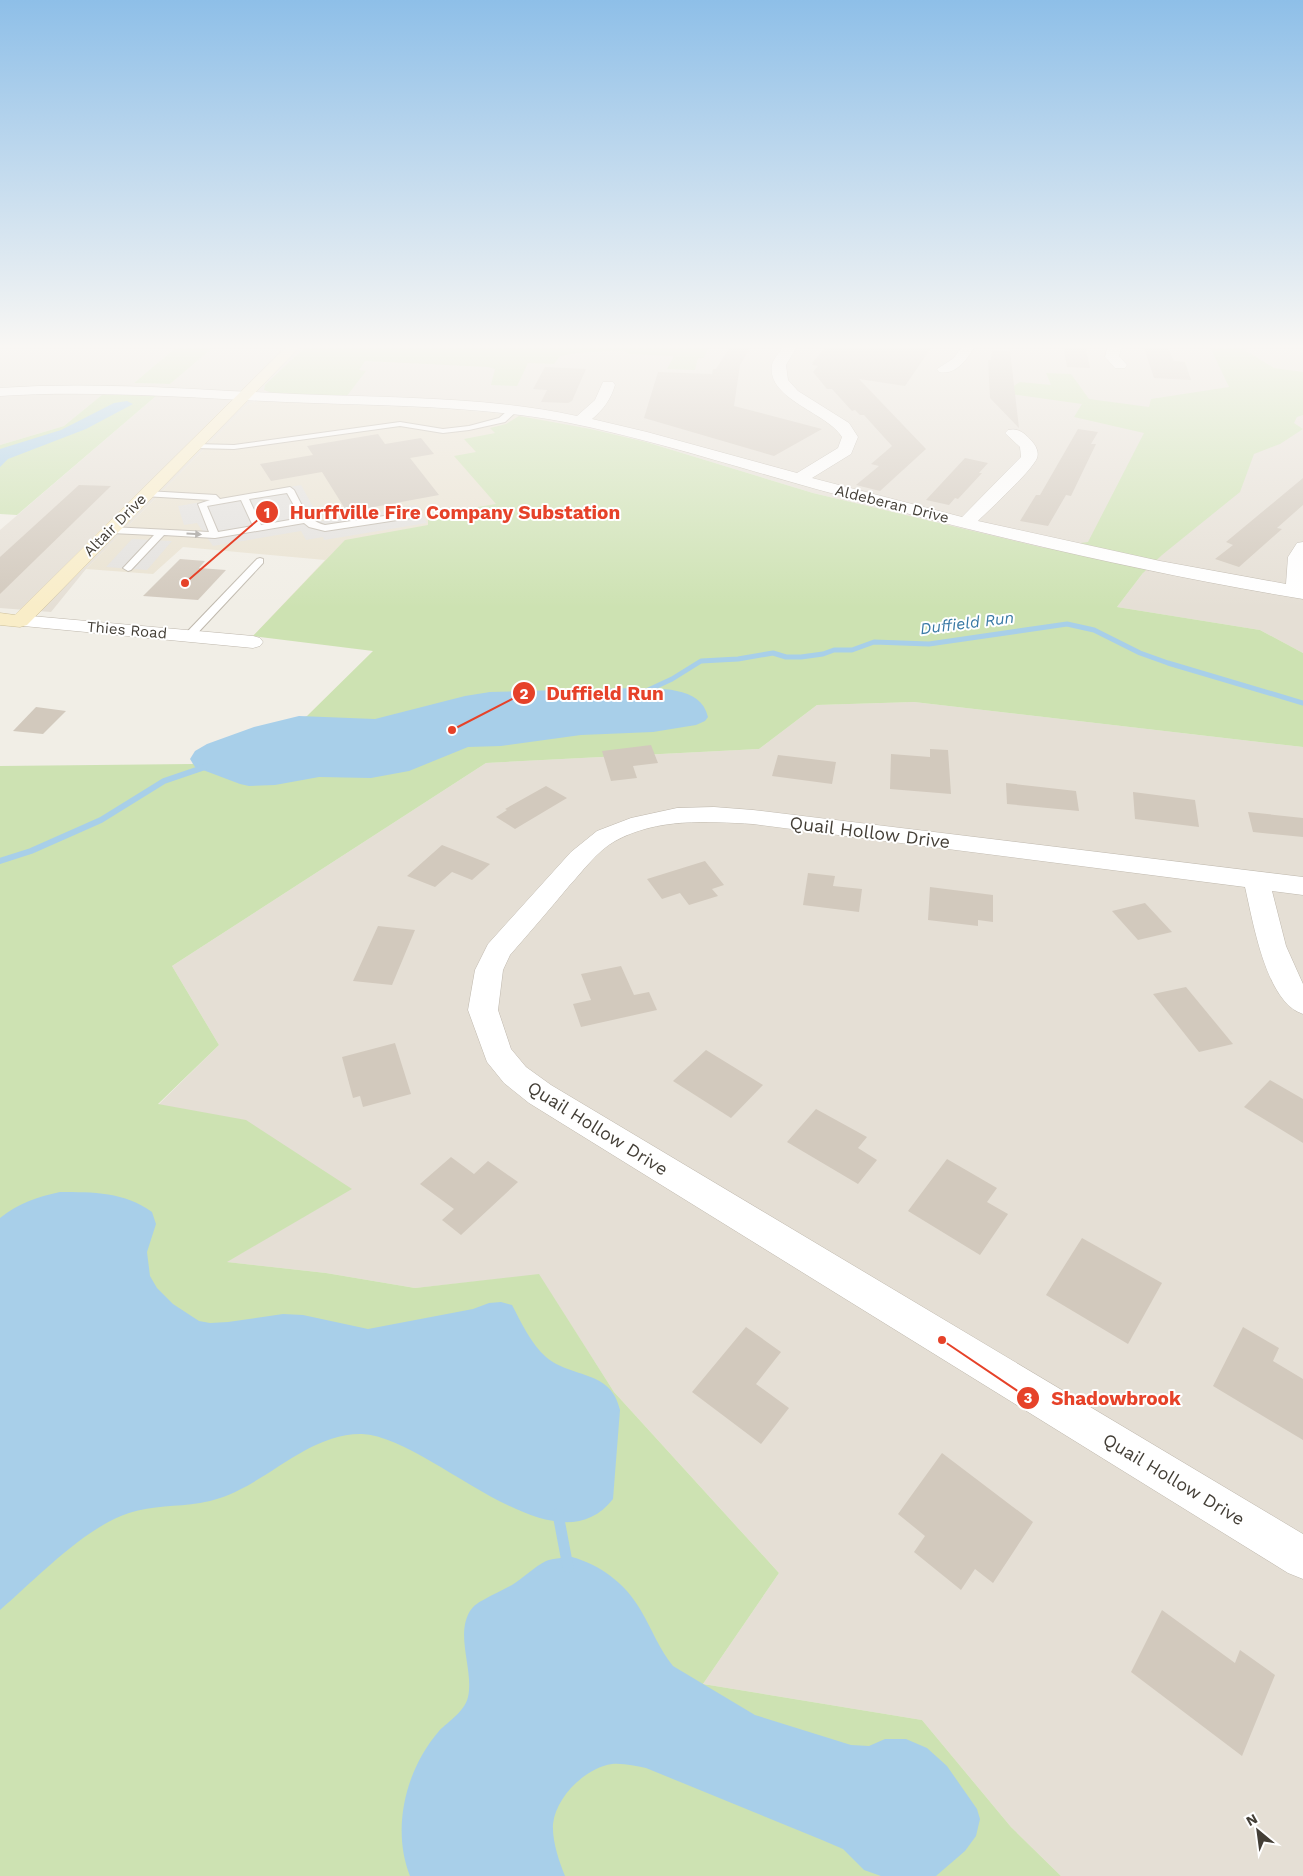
<svg xmlns="http://www.w3.org/2000/svg" width="1303" height="1876" viewBox="0 0 1303 1876" font-family="'Work Sans',sans-serif">
  <rect width="100%" height="100%" fill="#f1eee6"/>
  <g fill="#e5dfd5">
    <polygon points="0,345 179,345 134,383 170,384 216,345 1303,345 1303,653 1260,630 1117,607 1143,573 813,493 646,442 591,429 487,412 428,408 259,401 248,404 86,569 51,612 0,608 0,530 156,396 103,394 64,426 0,445"/>
    <polygon points="914,702 1303,747 1303,1876 1061,1876 1011,1827 922,1720 703,1684 779,1573 614,1392 539,1275 415,1288 326,1273 226,1262 351,1189 158,1105 219,1045 172,966 486,763 759,749 817,705"/>
  </g>
  <polygon fill="#e9e2d1" points="259,401 428,408 487,412 541,419 646,442 253,636 325,560 183,547 153,574 86,569 248,404"/>
  <g fill="#cde2b2">
    <polygon points="179,345 216,345 170,384 134,383"/>
    <polygon points="307,345 715,345 713,348 709,347 704,358 698,358 695,370 667,369 674,356 630,354 622,350 577,353 560,356 554,364 528,363 517,386 491,385 495,369 488,367 365,361 359,370 366,371 346,397 272,393 264,390 265,385"/>
    <polygon points="1209,345 1248,345 1246,351 1274,368 1303,372 1303,415 1297,417 1294,423 1303,429 1280,444 1254,454 1240,492 1162,555 1143,573 1117,607 1260,630 1303,653 1303,747 914,702 817,705 759,749 486,763 172,966 219,1045 158,1104 246,1120 352,1189 227,1262 326,1273 415,1288 539,1274 614,1392 779,1573 703,1684 922,1720 1011,1827 1061,1876 0,1876 0,766 192,764 307,716 373,651 253,636 345,540 428,525 428,515 496,504 454,456 476,452 464,439 495,433 490,428 506,424 519,416 591,429 646,442 813,493 1044,548 1088,542 1144,433 1074,417 1082,404 1003,393 1020,382 1051,385 1046,373 1071,374 1089,399 1149,407 1151,399 1229,387"/>
    <polygon points="103,394 156,396 17,515 0,514 0,445 64,426"/>
  </g>
  <g fill="#e3e1de">
    <polygon points="301,485 321,521 417,505 427,523 324,540 323,537 306,540 301,531 213,546 197,523 184,525 178,506"/>
    <polygon points="132,539 172,541 147,570 106,567"/>
  </g>
  <g fill="#a8cfe9">
    <polygon points="127,401 133,404 86,429 8,459 0,467 0,449 61,430 114,403"/>
    <path d="M632,688C657,689 701,685 708,717L705,721L696,725L653,732L581,735L501,746L468,747L409,771L371,778L319,777L275,785L249,786L240,784L195,767L190,759L195,751L207,744L254,727L299,716L375,719L465,696L490,692Z"/>
    <path d="M60,1192C93,1192 125,1192 152,1212L156,1224L147,1252L150,1276L157,1288L173,1304L199,1321L210,1323L228,1322L283,1314L303,1315L368,1329L473,1309L489,1303L501,1302L512,1305C521,1322 531,1344 546,1357C572,1379 611,1369 620,1410L613,1499C553,1576 431,1437 362,1434C316,1433 278,1471 239,1490C228,1496 213,1501 200,1503C176,1507 153,1505 129,1513C85,1527 36,1579 0,1610V1218C19,1203 37,1197 60,1192Z"/>
    <path d="M572,1557C600,1565 625,1583 640,1609C652,1629 659,1649 673,1666L755,1715L851,1745L869,1746L885,1739H906L927,1748L947,1766L977,1809L980,1819L976,1836L965,1851L936,1876H881L864,1870L843,1849L822,1840L646,1768C635,1766 624,1763 612,1764C585,1768 556,1797 553,1824C552,1841 559,1861 565,1876H410C391,1828 406,1769 439,1731C449,1721 465,1711 468,1697C474,1670 455,1636 470,1611C474,1605 479,1602 485,1599C494,1594 503,1590 512,1585C523,1578 534,1567 546,1561C554,1558 563,1558 572,1557Z"/>
  </g>
  <g fill="none" stroke-linecap="round" stroke-linejoin="round">
    <polyline stroke="#a8cfe9" stroke-width="5" points="644,692 672,679 701,661 738,659 773,653 786,657 801,657 823,654 834,650 852,650 874,642 929,644 1067,624 1094,630 1140,653 1168,663 1303,703"/>
    <polyline stroke="#a8cfe9" stroke-width="6" points="0,861 31,851 101,820 164,781 208,766"/>
    <polyline stroke="#a8cfe9" stroke-width="11" points="558,1514 568,1567"/>
  </g>
  <g fill="#d2c9bd">
    <polygon points="731,345 752,345 740,365 734,406 822,429 774,456 644,418 658,372 712,374 713,369 716,369"/>
    <polygon points="831,345 933,345 905,386 859,379 926,449 880,491 856,485 879,466 871,464 892,446 864,415 860,415 855,410 852,411 832,389 827,389 813,372 818,366 812,365 813,363 812,363 826,347"/>
    <polygon points="1063,345 1085,345 1090,368 1067,367"/>
    <polygon points="1143,345 1166,345 1174,361 1185,362 1191,380 1154,378"/>
    <polygon points="992,350 1010,351 1019,428 990,398 988,360 991,360"/>
    <polygon points="545,367 586,369 572,401 568,403 541,402 547,390 533,389"/>
    <polygon points="1078,429 1098,432 1091,444 1096,444 1071,496 1066,495 1048,526 1020,521 1036,495 1040,495"/>
    <polygon points="378,434 385,444 421,438 434,454 410,458 439,495 347,512 322,472 271,481 260,464 313,455 307,446"/>
    <polygon points="965,458 988,463 979,473 982,473 958,499 955,498 949,505 926,500"/>
    <polygon points="1303,478 1303,505 1277,528 1282,529 1239,567 1215,559 1233,545 1226,542"/>
    <polygon points="79,485 111,486 0,594 0,557"/>
    <polygon points="180,559 205,561 199,568 226,570 198,600 143,596"/>
    <polygon points="36,707 66,711 43,734 13,731"/>
    <polygon points="651,745 658,763 633,766 637,778 611,781 602,751"/>
    <polygon points="930,749 948,750 951,794 890,789 891,754 930,757"/>
    <polygon points="778,755 836,762 832,784 772,776"/>
    <polygon points="1006,783 1076,791 1079,811 1007,804"/>
    <polygon points="546,786 567,798 515,829 496,817 507,810 505,809"/>
    <polygon points="1133,792 1195,800 1199,827 1135,819"/>
    <polygon points="1248,812 1303,818 1303,837 1253,832"/>
    <polygon points="442,845 490,864 472,880 452,872 435,887 407,876"/>
    <polygon points="705,861 724,885 712,889 718,896 689,905 680,893 662,899 647,879"/>
    <polygon points="808,873 835,876 833,886 862,889 859,912 803,905"/>
    <polygon points="930,887 993,895 993,922 978,920 978,926 928,920"/>
    <polygon points="1145,903 1172,932 1138,940 1112,911"/>
    <polygon points="378,926 415,930 392,985 353,981"/>
    <polygon points="621,966 634,995 649,992 657,1010 581,1027 573,1004 591,1000 581,974"/>
    <polygon points="1186,987 1233,1044 1199,1052 1153,994"/>
    <polygon points="395,1043 411,1094 363,1107 360,1096 353,1098 342,1057"/>
    <polygon points="706,1050 763,1085 731,1118 673,1081"/>
    <polygon points="1270,1080 1303,1099 1303,1143 1244,1107"/>
    <polygon points="816,1109 867,1137 858,1148 877,1160 858,1184 787,1142"/>
    <polygon points="451,1157 474,1174 488,1161 518,1182 461,1235 442,1220 454,1209 420,1184"/>
    <polygon points="947,1159 997,1188 987,1202 1008,1214 980,1255 908,1211"/>
    <polygon points="1082,1238 1162,1283 1128,1344 1046,1295"/>
    <polygon points="746,1327 781,1352 756,1384 789,1408 761,1444 692,1392"/>
    <polygon points="1243,1327 1279,1348 1273,1361 1303,1379 1303,1440 1213,1386"/>
    <polygon points="942,1453 1033,1522 993,1583 975,1569 961,1590 914,1552 925,1536 898,1514"/>
    <polygon points="1162,1610 1235,1663 1240,1650 1275,1675 1242,1756 1131,1672"/>
  </g>
  <g fill="none" stroke-linecap="round" stroke-linejoin="round">
    <defs>
      <g id="lane">
        <polygon points="511,408 518,410 505,422 469,430 443,433 400,426 234,449 194,448 190,446 194,444 234,445 400,422 443,429 469,426 499,418"/>
        <path d="M290,487L294,490C302,505 307,521 325,525L417,511L421,514L417,517L325,531L309,527L304,523L215,538L164,535L131,570L128,571L123,568L125,566L154,535L111,533L107,530L111,527L209,532L198,504L210,500L144,496V492L147,491L216,495L220,499ZM287,493L301,518L261,525L249,499ZM241,500L253,526L218,532L207,506Z"/>
        <polygon points="260,558 263,559 263,563 193,638 185,638 185,634 257,559"/>
      </g>
      <g id="street">
        <path d="M784,345H798L786,365L788,380L798,391L849,423L858,437L851,454L812,478L962,517L1021,457L1020,447L1005,433L1008,430C1016,428 1022,431 1028,437C1033,442 1040,450 1037,458C1031,472 991,508 978,521L1160,561L1286,584L1288,557L1297,543L1303,542V599C1139,572 976,533 816,489C733,466 650,439 565,422C474,405 379,406 286,402C191,398 95,390 0,396V388C98,381 197,390 295,394C388,398 485,396 577,416L595,400L603,382H613L615,385C611,399 603,410 592,419L647,432L797,473L838,448L842,437C828,413 766,399 772,365C773,359 781,351 784,345Z"/>
        <path d="M963,345H976C968,357 957,376 939,372L937,369L954,358Z"/>
        <polygon points="1108,345 1122,345 1119,356 1127,365 1125,368 1115,368 1105,357"/>
        <polygon points="20,615 253,636 260,638 263,642 260,646 253,648 13,625 10,621 13,617"/>
        <path d="M714,807L753,810L1303,877V895L1272,891L1286,946L1303,984V1014C1266,1003 1253,921 1245,887L753,824C707,821 657,818 615,841C597,851 583,871 569,886C550,909 530,932 510,955L503,970L498,1010L511,1049L526,1067L551,1085L1303,1534V1579L1288,1573L529,1103L504,1083L487,1062L468,1010L475,970L488,944L571,852L597,831L631,818L677,808Z"/>
      </g>
      <polygon id="secondary" points="288,345 302,345 27,625 20,627 0,625 0,613 15,615"/>
    </defs>
    <use href="#lane" stroke="#bfb8ad" stroke-width="2"/>
    <use href="#street" stroke="#bfb8ad" stroke-width="1"/>
    <use href="#secondary" stroke="#cdbf99" stroke-width="1"/>
    <use href="#lane" fill="#fff" fill-rule="evenodd"/>
    <use href="#street" fill="#fff" fill-rule="evenodd"/>
    <use href="#secondary" fill="#f9edc8" fill-rule="evenodd"/>
  </g>
  <defs><path id="oneway-solid" d="M-6-.8H1V-3.2L6.5 0L1 3.2V.8H-6Z" transform="scale(1.25)"/></defs>
  <use fill="#a19e9a" href="#oneway-solid" transform="translate(194 534) rotate(3)"/>
  <linearGradient id="sky" x2="0" y2="1"><stop stop-color="#8ebfe8"/><stop offset="0.57" stop-color="#f9f7f4"/><stop offset="1" stop-color="#f9f7f4" stop-opacity="0"/></linearGradient>
  <rect width="1303" height="608" fill="url(#sky)"/>
  <g text-anchor="middle" dominant-baseline="central" stroke-width="4" stroke-linejoin="round" paint-order="stroke">
    <g font-size="15" fill="#433e36" stroke="#fff">
      <text transform="translate(892 504) rotate(14)">Aldeberan Drive</text>
      <text transform="translate(115 525) rotate(-45)">Altair Drive</text>
      <text transform="translate(127 630) rotate(5)">Thies Road</text>
    </g>
    <g font-size="16" font-style="italic" fill="#3979a5" stroke="#fff">
      <text transform="translate(967 623) rotate(-7)">Duffield Run</text>
    </g>
    <g font-size="18" fill="#433e36" stroke="#fff">
      <text transform="translate(870 832) rotate(7)">Quail Hollow Drive</text>
      <text transform="translate(598 1128) rotate(32)">Quail Hollow Drive</text>
      <text transform="translate(1174 1479) rotate(31)">Quail Hollow Drive</text>
    </g>
  </g>
  <path fill="none" stroke="#e64229" stroke-width="2" d="M185 583L267 512M452 730L524 693M942 1340L1028 1398"/>
  <g fill="#e64229" stroke="#fff" stroke-width="2">
    <circle cx="185" cy="583" r="5"/>
    <circle cx="452" cy="730" r="5"/>
    <circle cx="942" cy="1340" r="5"/>
    <circle cx="267" cy="512" r="12"/>
    <circle cx="524" cy="693" r="12"/>
    <circle cx="1028" cy="1398" r="12"/>
  </g>
  <g font-size="15" text-anchor="middle" font-weight="bold" fill="#fff">
    <text x="267" y="518">1</text>
    <text x="524" y="699">2</text>
    <text x="1028" y="1403">3</text>
  </g>
  <g font-size="19" text-anchor="middle" font-weight="bold" fill="#e64229" stroke="#fff" stroke-width="4" stroke-linejoin="round" paint-order="stroke">
    <text x="455" y="519">Hurffville Fire Company Substation</text>
    <text x="605" y="700">Duffield Run</text>
    <text x="1116" y="1405">Shadowbrook</text>
  </g>
  <g transform="translate(1258 1831) rotate(331)" stroke="#ffffff" stroke-width="4" paint-order="stroke">
  <path d="M0-4L9 19L0 12L-9 19Z" fill="#433e36"/>
  <text y="-8" font-size="14" font-weight="bold" text-anchor="middle" fill="#433e36">N</text>
  </g>
</svg>
